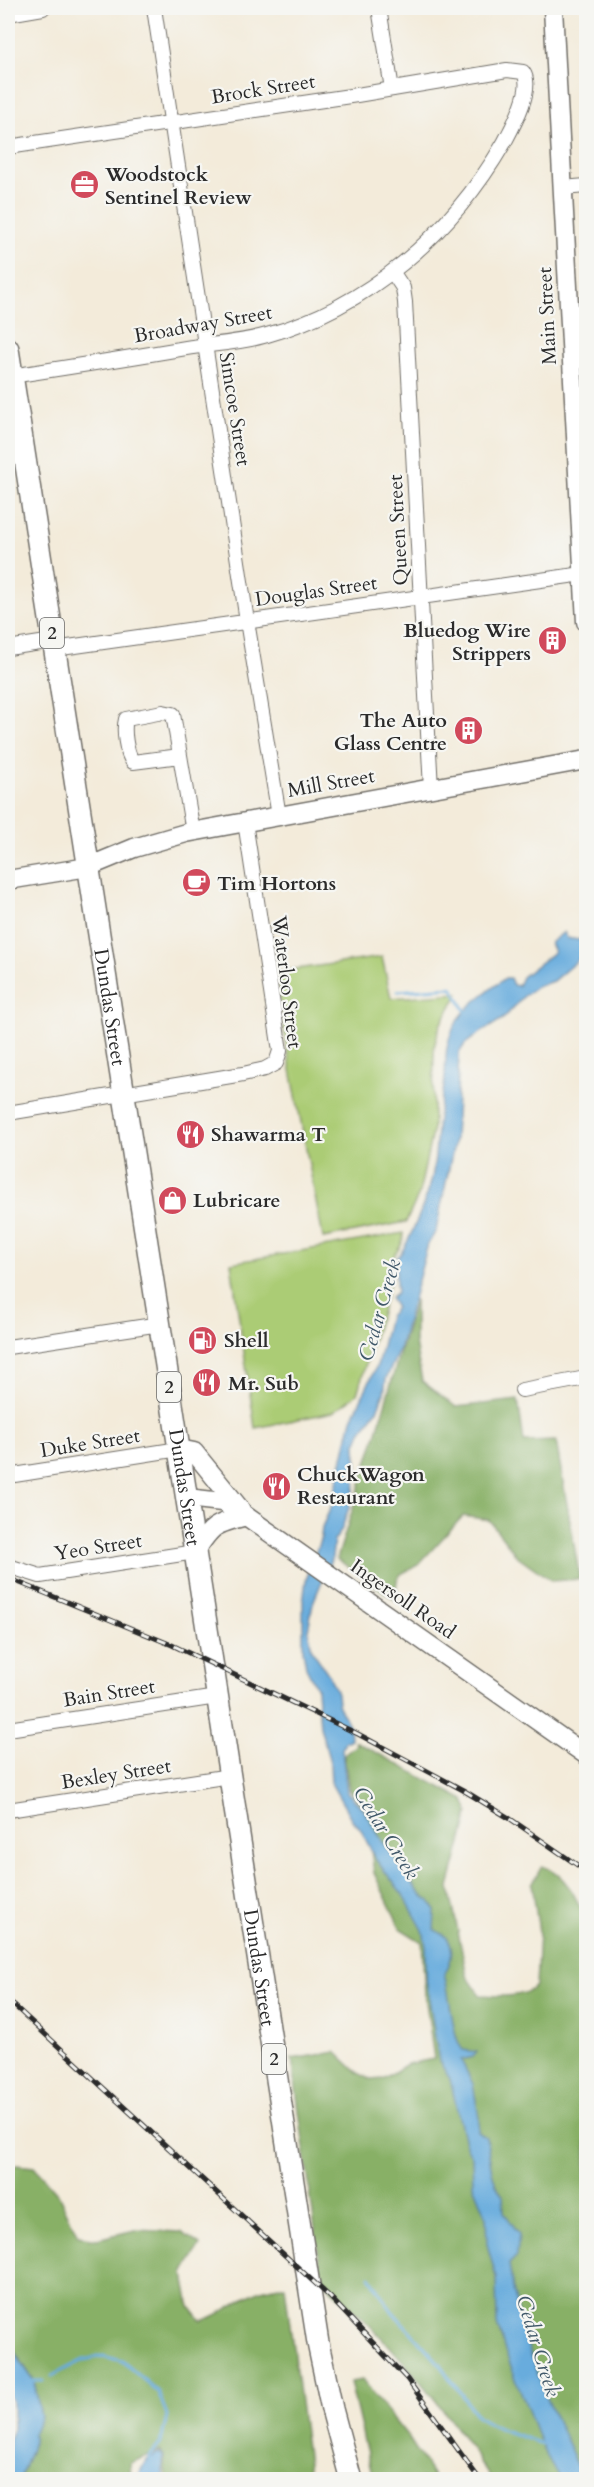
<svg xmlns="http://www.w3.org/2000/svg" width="594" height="2487" viewBox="0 0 594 2487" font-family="Cardo,serif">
  <rect width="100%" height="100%" fill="#f6f6f2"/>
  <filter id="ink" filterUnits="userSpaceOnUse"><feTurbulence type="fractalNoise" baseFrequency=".0167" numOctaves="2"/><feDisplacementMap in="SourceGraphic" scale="12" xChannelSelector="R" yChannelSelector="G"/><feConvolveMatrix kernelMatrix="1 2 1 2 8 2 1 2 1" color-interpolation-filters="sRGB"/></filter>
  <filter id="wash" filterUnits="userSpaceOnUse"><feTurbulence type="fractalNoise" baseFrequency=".008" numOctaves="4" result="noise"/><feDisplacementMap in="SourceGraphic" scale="24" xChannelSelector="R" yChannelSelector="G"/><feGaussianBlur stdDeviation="1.35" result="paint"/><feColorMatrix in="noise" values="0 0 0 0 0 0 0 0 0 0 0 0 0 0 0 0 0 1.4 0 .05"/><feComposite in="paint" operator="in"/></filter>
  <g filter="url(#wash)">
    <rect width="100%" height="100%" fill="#f3ebda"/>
    <g fill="#abcc74" stroke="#6b7c50" stroke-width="1.5">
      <polygon points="382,957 391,998 459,993 440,1025 434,1047 433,1128 419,1194 406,1222 323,1238 288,1054 276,972"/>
      <path d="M403,1233C405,1248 393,1251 391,1264C390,1268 391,1275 391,1279L357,1394L333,1412L255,1428L231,1263Z"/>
    </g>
    <g fill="#88b066" stroke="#5a6e48" stroke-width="1.5">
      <polygon points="415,1300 415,1343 422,1381 456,1407 518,1400 524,1442 556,1441 580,1579 552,1581 516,1555 489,1520 463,1516 418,1565 401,1574 397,1580 395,1600 337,1559 376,1435"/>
      <path d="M355,1741L464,1800L469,1813L449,1887L467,1976L480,1995C498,1996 522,1999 536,1986L539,1932L532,1884L542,1866C565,1872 578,1900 586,1921V2479H491C446,2408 387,2336 322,2281L292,2059L336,2052L358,2073L370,2079L385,2078L407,2064L434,2059L425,1994L422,1942L401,1929L374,1873L366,1809L349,1790L344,1755L356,1745Z"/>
      <path d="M16,2165L34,2167L58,2194L78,2236L97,2239L135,2230L181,2232L200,2245L184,2274L190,2307L201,2321C232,2312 249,2286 285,2286L310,2479H166L164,2457L159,2451L130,2463L131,2479H20L33,2442V2434L41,2417L34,2381L8,2342V2168Z"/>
      <polygon points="362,2380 406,2434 435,2479 373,2479 350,2382"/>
    </g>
    <g fill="#67acdd" stroke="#496c84" stroke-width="1.5">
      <path d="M564,932L567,938L579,940L586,935V953L553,981L536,987L524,996L504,1018L480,1033L465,1044L459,1053L455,1139L436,1231L428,1244L399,1350L386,1379L384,1393L377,1410L361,1432L356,1444L357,1471L353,1496L341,1531L334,1541L332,1557L313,1603L308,1630L312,1650L329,1675L337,1693L338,1704L350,1727L351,1739L345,1742L342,1749L347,1792L363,1809L383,1842L420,1894L430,1901L435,1910L434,1930C456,1937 455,1957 444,1974C450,1992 452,2039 463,2050L477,2052L473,2057L461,2060L473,2084L479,2117L478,2132L486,2137L492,2172L496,2185L503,2196L504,2212L519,2234L517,2256L509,2264C517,2327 543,2394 571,2451C575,2460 579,2470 585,2479H560L544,2451L505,2351L497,2324L496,2277L487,2244L486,2217L473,2185L472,2157L465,2143L450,2079L439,2061L426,1979V1947L423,1930L404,1896L376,1860L360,1828L352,1820L331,1783L330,1762L320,1727L317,1689L306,1667L303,1650V1602L306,1580L321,1537L322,1527L332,1505L352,1419L378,1363L389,1316L396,1308L390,1298L397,1292C395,1281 397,1271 395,1260C408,1249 430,1190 433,1173C436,1155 436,1136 438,1118C439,1107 442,1097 444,1087C447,1065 443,1050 453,1029C465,1005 485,994 505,978H510L513,985L518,986L522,977L554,952L550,943Z"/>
      <polygon points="8,2342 34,2381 41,2417 33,2434 33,2442 20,2479 8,2479 8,2441 13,2429 13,2404 8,2394"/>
      <path d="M159,2453L163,2456V2479H138C142,2466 145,2458 159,2453Z"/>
    </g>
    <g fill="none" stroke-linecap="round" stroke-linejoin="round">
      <g stroke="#67acdd" stroke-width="3">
        <polyline points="398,991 452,987 466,1012"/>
        <polyline points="370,2276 392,2311 438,2362 477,2416 500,2429 542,2444"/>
        <polyline points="52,2376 83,2360 103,2356 122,2361 158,2392 167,2415 161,2443 150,2456 150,2460"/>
        <polyline points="32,2381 43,2381"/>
      </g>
    </g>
  </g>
  <g filter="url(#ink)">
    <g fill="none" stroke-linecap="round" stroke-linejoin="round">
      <defs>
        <g id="street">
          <polyline points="154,8 247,621 279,816"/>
          <polyline points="379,8 392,89"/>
          <polyline points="8,14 43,8"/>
          <path d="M8,147L357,95L507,70L523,72C535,88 512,128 504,143C451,234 368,307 267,335C241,343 212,344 186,348C128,358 70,367 11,376"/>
          <polyline points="563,188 586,186"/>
          <polyline points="393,273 403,288 405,302 431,789"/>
          <polyline points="8,648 53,641"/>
          <polyline points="54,649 583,574"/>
          <path d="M180,756L133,762C126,753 123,730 126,719L163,712L173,714L193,832"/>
          <polyline points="8,1113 243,1074 265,1069 276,1063 280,1051 245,822"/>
          <polyline points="8,1347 160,1324"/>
          <polyline points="522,1390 586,1378"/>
          <polyline points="8,1476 179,1449"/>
          <polyline points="8,1566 40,1576 195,1552"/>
          <polyline points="8,1729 217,1697"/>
          <polyline points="8,1810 230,1776"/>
        </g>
        <g id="secondary">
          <polyline points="553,8 586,622"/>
          <polyline points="8,880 88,867 134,848 186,833 586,760"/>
          <polyline points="179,1449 194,1452 241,1510"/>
          <polyline points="187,1498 222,1502 246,1516 586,1755"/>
          <path d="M195,1552C212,1525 215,1524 246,1516"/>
        </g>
        <g id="primary">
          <path id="s1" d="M8,349L318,2343L332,2409L351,2480"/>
        </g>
      </defs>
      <use href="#street" stroke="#716e68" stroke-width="16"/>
      <use href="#secondary" stroke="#716e68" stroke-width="21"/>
      <use href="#primary" stroke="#716e68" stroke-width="24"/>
      <use href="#street" stroke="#fff" stroke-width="14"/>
      <use href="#secondary" stroke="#fff" stroke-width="18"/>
      <use href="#primary" stroke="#fff" stroke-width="21"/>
      <defs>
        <g id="rail">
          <polyline points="8,1578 172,1645 358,1734 463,1790 509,1818 586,1871"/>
          <polyline points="8,2000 330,2297 407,2379 480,2480"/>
        </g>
      </defs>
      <use href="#rail" stroke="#2b2b2b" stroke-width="5"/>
      <use href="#rail" stroke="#f6f6f2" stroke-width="3" stroke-dasharray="9" stroke-linecap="butt"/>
    </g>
  </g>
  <defs>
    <symbol id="office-disc" viewBox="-11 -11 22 22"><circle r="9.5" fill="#d1495b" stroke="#f6f6f2"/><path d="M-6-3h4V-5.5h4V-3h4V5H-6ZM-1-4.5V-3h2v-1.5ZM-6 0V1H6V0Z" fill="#fff"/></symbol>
    <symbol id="building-disc" viewBox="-11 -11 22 22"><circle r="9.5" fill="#d1495b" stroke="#f6f6f2"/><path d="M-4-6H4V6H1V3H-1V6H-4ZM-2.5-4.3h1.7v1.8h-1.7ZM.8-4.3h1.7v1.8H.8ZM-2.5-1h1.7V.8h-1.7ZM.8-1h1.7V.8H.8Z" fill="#fff"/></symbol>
    <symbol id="cafe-disc" viewBox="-11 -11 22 22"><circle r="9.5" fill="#d1495b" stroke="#f6f6f2"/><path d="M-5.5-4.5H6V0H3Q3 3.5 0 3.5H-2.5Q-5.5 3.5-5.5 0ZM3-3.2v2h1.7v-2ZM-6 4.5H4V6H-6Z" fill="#fff"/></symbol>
    <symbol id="restaurant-disc" viewBox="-11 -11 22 22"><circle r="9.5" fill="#d1495b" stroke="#f6f6f2"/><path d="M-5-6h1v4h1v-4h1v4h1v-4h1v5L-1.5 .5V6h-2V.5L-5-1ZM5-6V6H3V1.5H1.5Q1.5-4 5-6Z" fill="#fff"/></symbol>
    <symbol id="shop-disc" viewBox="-11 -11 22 22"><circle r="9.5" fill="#d1495b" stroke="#f6f6f2"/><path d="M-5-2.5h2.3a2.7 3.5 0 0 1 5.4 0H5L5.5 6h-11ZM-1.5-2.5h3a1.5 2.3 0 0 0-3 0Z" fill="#fff"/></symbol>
    <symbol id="fuel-disc" viewBox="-11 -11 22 22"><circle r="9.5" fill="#d1495b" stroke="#f6f6f2"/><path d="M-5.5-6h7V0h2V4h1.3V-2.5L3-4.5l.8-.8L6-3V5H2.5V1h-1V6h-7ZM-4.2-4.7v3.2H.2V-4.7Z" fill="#fff"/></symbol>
  </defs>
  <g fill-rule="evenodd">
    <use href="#office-disc" x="68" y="168" width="33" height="33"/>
    <use href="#building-disc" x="536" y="624" width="33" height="33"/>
    <use href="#building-disc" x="452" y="714" width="33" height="33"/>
    <use href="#cafe-disc" x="180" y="866" width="33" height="33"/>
    <use href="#restaurant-disc" x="174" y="1118" width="33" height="33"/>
    <use href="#shop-disc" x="156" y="1184" width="33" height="33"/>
    <use href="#fuel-disc" x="186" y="1324" width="33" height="33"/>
    <use href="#restaurant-disc" x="190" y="1366" width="33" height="33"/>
    <use href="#restaurant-disc" x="260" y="1470" width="33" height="33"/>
  </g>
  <g text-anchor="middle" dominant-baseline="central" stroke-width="4.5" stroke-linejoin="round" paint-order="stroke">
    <g fill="#f6f6f2" stroke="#686867" stroke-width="1.5">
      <rect x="40" y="618" width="24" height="30" rx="4.5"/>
      <rect x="157" y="1372" width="24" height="30" rx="4.5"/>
      <rect x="262" y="2044" width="24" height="30" rx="4.5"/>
    </g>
    <g font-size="18" font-weight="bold" fill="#2b2b2b">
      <text x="52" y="633">2</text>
      <text x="169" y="1387">2</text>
      <text x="274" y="2059">2</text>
    </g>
    <g font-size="20" fill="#2b2b2b" stroke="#f6f6f2">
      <text transform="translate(263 89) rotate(-9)">Brock Street</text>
      <text transform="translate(547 316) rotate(-93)">Main Street</text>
      <text transform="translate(203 324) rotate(-10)">Broadway Street</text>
      <text transform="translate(235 409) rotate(81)">Simcoe Street</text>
      <text transform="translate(398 530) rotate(-93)">Queen Street</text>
      <text transform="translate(316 591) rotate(-8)">Douglas Street</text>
      <text transform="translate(331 783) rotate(-10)">Mill Street</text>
      <text transform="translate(287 982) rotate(83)">Waterloo Street</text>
      <text stroke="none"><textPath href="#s1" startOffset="666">Dundas Street</textPath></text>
      <text transform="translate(90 1443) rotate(-9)">Duke Street</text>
      <text stroke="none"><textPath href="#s1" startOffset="1152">Dundas Street</textPath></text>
      <text transform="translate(98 1547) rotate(-9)">Yeo Street</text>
      <text transform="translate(403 1599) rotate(35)">Ingersoll Road</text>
      <text transform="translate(109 1693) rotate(-9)">Bain Street</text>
      <text transform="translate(116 1774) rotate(-9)">Bexley Street</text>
      <text stroke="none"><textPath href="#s1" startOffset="1638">Dundas Street</textPath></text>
    </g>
    <g font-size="20" font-weight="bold" fill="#2b2b2b" stroke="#f6f6f2" text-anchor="start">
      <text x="105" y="174">Woodstock<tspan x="105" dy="23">Sentinel Review</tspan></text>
      <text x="531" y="630" text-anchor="end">Bluedog Wire<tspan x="531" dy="23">Strippers</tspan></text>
      <text x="447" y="720" text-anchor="end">The Auto<tspan x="447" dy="23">Glass Centre</tspan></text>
      <text x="217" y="883">Tim Hortons</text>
      <text x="211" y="1134">Shawarma T</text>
      <text x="193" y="1200">Lubricare</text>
      <text x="224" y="1340">Shell</text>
      <text x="228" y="1383">Mr. Sub</text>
      <text x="297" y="1474">ChuckWagon<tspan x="297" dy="23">Restaurant</tspan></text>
    </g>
    <g font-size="21" font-style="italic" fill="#405869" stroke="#f6f6f2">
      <text transform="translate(380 1310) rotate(-74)">Cedar Creek</text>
      <text transform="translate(386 1833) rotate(58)">Cedar Creek</text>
      <text transform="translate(538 2346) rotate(73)">Cedar Creek</text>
    </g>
  </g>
  <rect width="594" height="2487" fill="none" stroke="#f6f6f2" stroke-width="30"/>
</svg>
